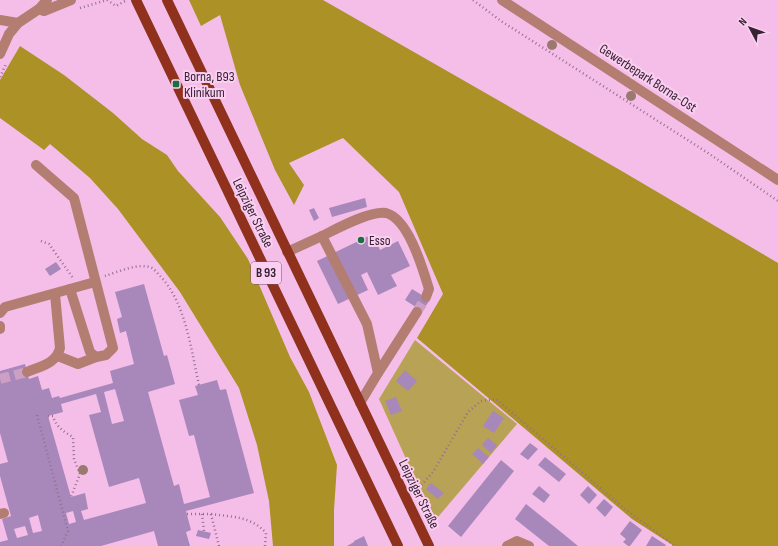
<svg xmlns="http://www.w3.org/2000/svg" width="778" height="546" viewBox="0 0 778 546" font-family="'Sofia Sans Condensed',sans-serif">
  <rect width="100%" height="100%" fill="#f4bee8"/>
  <polygon fill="#b7a256" points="415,340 517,424 432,524 416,481 379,399"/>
  <g fill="#ab9126">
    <polygon points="189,0 323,0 620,170 778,263 778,546 674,546 632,519 417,338 443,294 399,192 343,138 289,163 304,185 294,205 275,170 240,85 220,15 201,26"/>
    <polygon points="20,46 64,75 113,113 142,139 167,155 178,171 220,217 248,259 290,357 309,392 337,465 334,510 334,546 273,546 269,501 257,445 239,388 180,292 118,209 90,178 50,144 44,150 0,118 0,80"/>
  </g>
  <g fill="#a887ba" fill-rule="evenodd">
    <polygon points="365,198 367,207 332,217 329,208"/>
    <polygon points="314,208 319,218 314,221 309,210"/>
    <polygon points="373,234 380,250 398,241 410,266 391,275 397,286 378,295 367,272 361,275 368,290 338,304 317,261"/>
    <polygon points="56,262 61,269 50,276 45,269"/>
    <path d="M144,284L164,356L167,355L175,384L148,392L174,486L179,484L184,504L210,497L194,435L189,436L179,400L198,395L195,386L217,380L220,390L226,389L254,493L186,511L191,530L186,532L190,546H158L154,531L101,546H0V542L8,540L2,519L11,516L0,476V464L8,462L0,433V371L25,364L29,379L38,376L42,390L49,388L52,398L59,396L60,398L113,383L110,371L134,364L126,331L120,333L117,319L122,317L115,292ZM115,389L124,421L112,424L104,392ZM96,394L101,412L89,415L109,487L139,478L146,503L84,520L81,511L88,509L85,493L71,497L48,416L63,412L61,404ZM73,511L76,522L69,524L66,513ZM38,515L42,531L33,533L29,518ZM25,526L28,535L17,538L14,529Z"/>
    <polygon points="412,289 430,300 422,311 405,300"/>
    <polygon points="405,370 417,381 408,391 396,381"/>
    <polygon points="396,397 402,411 391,415 385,401"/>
    <polygon points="493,411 504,418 494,433 483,426"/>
    <polygon points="488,438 497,445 491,453 482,445"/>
    <polygon points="530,443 538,449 528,460 520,454"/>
    <polygon points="478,448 489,457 483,464 472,454"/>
    <polygon points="545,457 566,474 559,482 538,465"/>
    <polygon points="501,460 514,471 461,537 448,526"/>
    <polygon points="431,483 444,493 438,499 426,489"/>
    <polygon points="539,486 550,495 544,503 532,494"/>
    <polygon points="588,486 597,495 589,504 580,495"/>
    <polygon points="604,499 613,507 605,517 596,508"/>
    <polygon points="526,504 556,528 578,546 549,546 515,519"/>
    <polygon points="630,521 642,530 630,546 628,546 623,542 626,539 620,534"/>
    <polygon points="198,530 211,533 209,539 196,536"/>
    <polygon points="364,536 368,546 347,546 354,542 354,541"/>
    <polygon points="652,536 666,545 665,546 646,546"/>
  </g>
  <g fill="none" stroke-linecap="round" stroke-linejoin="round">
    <g stroke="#ce9fc4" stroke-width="10" stroke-dasharray="10 5" stroke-linecap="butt">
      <polyline points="417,312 426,297"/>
      <polyline points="0,379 27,372"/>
    </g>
    <g stroke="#96708e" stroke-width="2.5" stroke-dasharray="1 3" stroke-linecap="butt">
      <polyline points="107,0 116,6 125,1"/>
      <polyline points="473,0 501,21 708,153 778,201"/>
      <polyline points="80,8 107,0"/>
      <polyline points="0,77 6,64"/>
      <polyline points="41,241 49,244 73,278"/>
      <path d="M105,276C118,272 139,262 152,268C155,270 158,274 161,277C186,304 191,350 199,385"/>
      <polyline points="37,415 68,531 61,546"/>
      <path d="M48,416H53C56,427 64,432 73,437L74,459L80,474L71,497"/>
      <polyline points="416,491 433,472 468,412 481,401 496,399 625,509 675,546"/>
      <polyline points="187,514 211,514 219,546"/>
      <polyline points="202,514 204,531"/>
      <path d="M211,514C232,517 251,516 266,533L265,546"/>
    </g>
    <g stroke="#b37e71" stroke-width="10">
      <polyline points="502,0 778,180"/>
      <polyline points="39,9 44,11 71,0"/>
      <polyline points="0,20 18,23"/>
      <polyline points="0,54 9,34 18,23 39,9 47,0"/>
      <polyline points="36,165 74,198 113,348 106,355 96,357 90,352 70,289"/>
      <path d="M322,236C336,229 371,210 386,213C409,219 423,270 429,289L426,297"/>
      <polyline points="287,252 322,236 367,324 378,373 360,403"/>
      <polyline points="0,313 5,307 95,282"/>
      <polyline points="0,326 0,329"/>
      <polyline points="58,356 78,364 96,357"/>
      <path d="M27,372C41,366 56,364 60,348L55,294"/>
      <polyline points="378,373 417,312"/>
      <polyline points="0,514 4,513"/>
      <polyline points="507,546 517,541 529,546"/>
    </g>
    <g stroke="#8f311d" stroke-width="10">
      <polyline points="136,0 398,546"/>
      <polyline points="167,0 429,546"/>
    </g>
  </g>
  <g fill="#9a7a6e">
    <circle cx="552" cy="45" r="5"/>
    <circle cx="631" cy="96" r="5"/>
    <circle cx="83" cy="470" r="5"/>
  </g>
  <g fill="#1b6e40" stroke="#fbcff1" stroke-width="1.5">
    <rect x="172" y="80" width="8" height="8" rx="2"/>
    <circle cx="361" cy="240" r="4"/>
  </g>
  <g text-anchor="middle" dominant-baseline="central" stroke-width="4" stroke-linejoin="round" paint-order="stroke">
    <rect fill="#fbcff1" stroke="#71566b" stroke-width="1" x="251" y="262" width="30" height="22" rx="3"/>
    <g font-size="13" font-weight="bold" fill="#362232">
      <text x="266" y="273">B 93</text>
    </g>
    <g font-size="14" fill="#362232" stroke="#fbcff1" text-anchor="start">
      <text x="184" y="76">Borna, B93<tspan x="184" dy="16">Klinikum</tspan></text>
      <text x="369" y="240">Esso</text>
    </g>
    <g font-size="14" fill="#362232" stroke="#fbcff1">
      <text transform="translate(648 78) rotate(33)">Gewerbepark Borna-Ost</text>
      <text transform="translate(253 213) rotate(64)">Leipziger Straße</text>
      <text transform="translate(419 494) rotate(64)">Leipziger Straße</text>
    </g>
  </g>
  <g transform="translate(750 28) rotate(311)" stroke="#fbcff1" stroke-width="3" paint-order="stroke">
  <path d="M0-3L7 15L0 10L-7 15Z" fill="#362232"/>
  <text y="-6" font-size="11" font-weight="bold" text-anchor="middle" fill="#362232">N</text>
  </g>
</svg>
